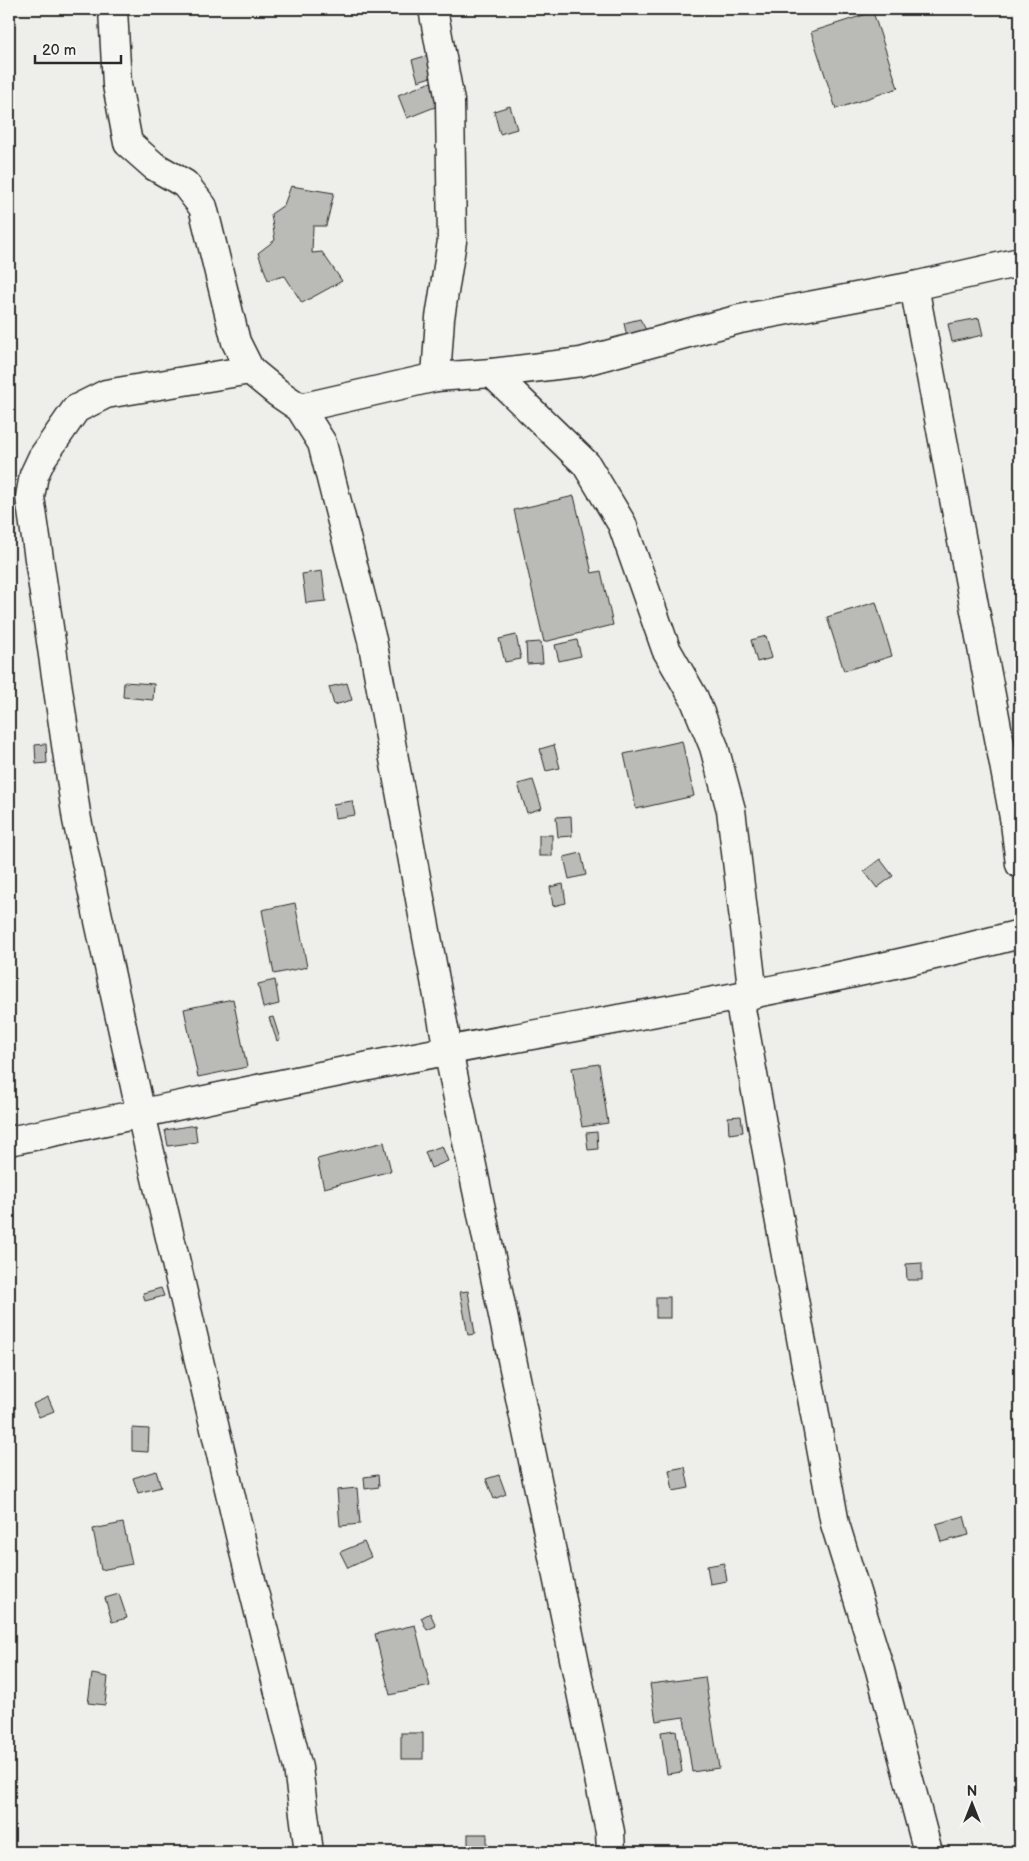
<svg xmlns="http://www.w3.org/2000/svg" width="1029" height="1861" viewBox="0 0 1029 1861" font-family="'Balsamiq Sans',sans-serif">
  <rect width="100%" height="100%" fill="#eeeeea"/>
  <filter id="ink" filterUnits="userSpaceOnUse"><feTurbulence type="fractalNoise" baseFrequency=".02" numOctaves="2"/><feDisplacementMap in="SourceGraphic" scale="10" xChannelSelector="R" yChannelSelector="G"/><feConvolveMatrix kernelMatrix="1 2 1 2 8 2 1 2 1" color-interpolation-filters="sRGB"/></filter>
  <g filter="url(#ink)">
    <g fill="#babab7" stroke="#2b2b2b">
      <polygon points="873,12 898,88 836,109 811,32"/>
      <polygon points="435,53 434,76 418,81 412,60"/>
      <polygon points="431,82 440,105 407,118 398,95"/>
      <polygon points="510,106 517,129 500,134 494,111"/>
      <polygon points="291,186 334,193 326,226 313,226 312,253 322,252 342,281 302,303 285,276 268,280 258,253 275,240 271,214 284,205"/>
      <polygon points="979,318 983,335 952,342 948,324"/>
      <polygon points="640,319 650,337 628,342 624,323"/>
      <polygon points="574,496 592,573 601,571 613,625 544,642 514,510"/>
      <polygon points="322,571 326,601 306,603 302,574"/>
      <polygon points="876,602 892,656 844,671 827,617"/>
      <polygon points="516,635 521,659 505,662 499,639"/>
      <polygon points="766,636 772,658 757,662 751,640"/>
      <polygon points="577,640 581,656 559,661 555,645"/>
      <polygon points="541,642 543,663 527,664 526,643"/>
      <polygon points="124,682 154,684 153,700 123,697"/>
      <polygon points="347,683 352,700 334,705 329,687"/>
      <polygon points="682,741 694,796 636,809 624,754"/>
      <polygon points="46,744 47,763 36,764 35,745"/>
      <polygon points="554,745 560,768 546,771 540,749"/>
      <polygon points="533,780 542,808 527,813 518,784"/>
      <polygon points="352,801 355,815 335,818 333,804"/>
      <polygon points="571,816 572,836 558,837 556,817"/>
      <rect x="539" y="835" width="13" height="21"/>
      <polygon points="581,853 586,875 569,879 564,857"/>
      <polygon points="880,859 893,876 877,888 864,871"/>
      <polygon points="563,884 566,903 553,906 550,887"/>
      <polygon points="295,903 307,967 274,974 262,910"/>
      <polygon points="275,980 279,1004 263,1008 258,984"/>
      <polygon points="233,999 247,1067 198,1077 184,1009"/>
      <polygon points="273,1017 280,1039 277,1041 269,1018"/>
      <polygon points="599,1064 608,1123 582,1127 572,1068"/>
      <polygon points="741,1116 743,1132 729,1134 728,1117"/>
      <polygon points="195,1125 197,1142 168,1146 165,1130"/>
      <polygon points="597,1132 598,1149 588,1150 586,1133"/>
      <polygon points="384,1142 391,1171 324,1188 317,1159"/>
      <polygon points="442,1146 448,1161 431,1168 425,1152"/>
      <polygon points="922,1263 922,1280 907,1280 906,1264"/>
      <polygon points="161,1288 164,1296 145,1301 143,1293"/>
      <polygon points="468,1291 475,1334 468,1335 460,1292"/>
      <rect x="656" y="1297" width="14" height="21"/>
      <polygon points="48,1397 54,1411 39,1417 33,1404"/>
      <polygon points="132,1428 149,1429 148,1452 132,1451"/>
      <polygon points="685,1467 689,1488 673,1491 669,1470"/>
      <polygon points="156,1471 161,1487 138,1493 133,1478"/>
      <polygon points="378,1475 379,1487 365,1489 364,1477"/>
      <polygon points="499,1475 506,1494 494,1499 486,1479"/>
      <polygon points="357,1488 360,1524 340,1526 337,1490"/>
      <polygon points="964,1516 969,1535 941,1542 936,1524"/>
      <polygon points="123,1523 132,1564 101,1570 93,1529"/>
      <polygon points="364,1542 371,1557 348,1568 340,1552"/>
      <polygon points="724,1563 727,1581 710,1584 707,1566"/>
      <polygon points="119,1594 127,1618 112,1622 105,1598"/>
      <polygon points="430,1613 436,1626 427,1630 421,1618"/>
      <polygon points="415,1625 430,1686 390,1695 375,1634"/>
      <polygon points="92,1674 108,1677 105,1705 88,1703"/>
      <polygon points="705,1677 719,1768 692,1772 684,1717 656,1721 650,1684"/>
      <polygon points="676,1730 682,1772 667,1774 661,1732"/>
      <rect x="401" y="1733" width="22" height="26"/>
      <rect x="468" y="1834" width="19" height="18"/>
    </g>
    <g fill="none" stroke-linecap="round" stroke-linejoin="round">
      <defs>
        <g id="minor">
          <polyline points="113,9 117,85 128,143 154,166 185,184 203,207 236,342 250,370 278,393 300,408 322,443 372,640 448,1050 610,1832 611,1852"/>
          <polyline points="433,9 450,101 452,241 440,318 436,377"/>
          <polyline points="914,286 1015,823"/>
          <polyline points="250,370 106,394 76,409 42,458 34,475 30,497 77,820 141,1114 243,1548 298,1768 309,1852"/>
          <polyline points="492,373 586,464 622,524 666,649 694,698 714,747 731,810 753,995"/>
          <polyline points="300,408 436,377 492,373 581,362 740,319 914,286 1020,262"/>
          <polyline points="1020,822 1015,823 1020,864"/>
          <polyline points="739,998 835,1524 880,1670 928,1852"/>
          <path d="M9,1141C156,1111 303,1078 451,1050C641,1014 832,983 1020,934"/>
        </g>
      </defs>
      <use href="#minor" stroke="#2b2b2b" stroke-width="31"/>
      <use href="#minor" stroke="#f6f6f2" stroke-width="28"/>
    </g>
  </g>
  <rect width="1029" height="1861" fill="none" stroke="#f6f6f2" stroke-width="30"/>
  <rect x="15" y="15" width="999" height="1831" fill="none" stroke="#2b2b2b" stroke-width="2" filter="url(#ink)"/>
  <g transform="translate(972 1804)" stroke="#f6f6f2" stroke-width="4" paint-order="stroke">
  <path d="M0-4L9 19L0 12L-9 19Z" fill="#2b2b2b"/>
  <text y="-8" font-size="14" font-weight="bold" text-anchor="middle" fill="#2b2b2b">N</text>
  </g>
  <path d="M35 55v8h86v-8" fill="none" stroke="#2b2b2b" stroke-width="2.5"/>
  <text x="42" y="55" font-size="15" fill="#2b2b2b" stroke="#f6f6f2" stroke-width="4" paint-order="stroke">20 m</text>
</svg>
